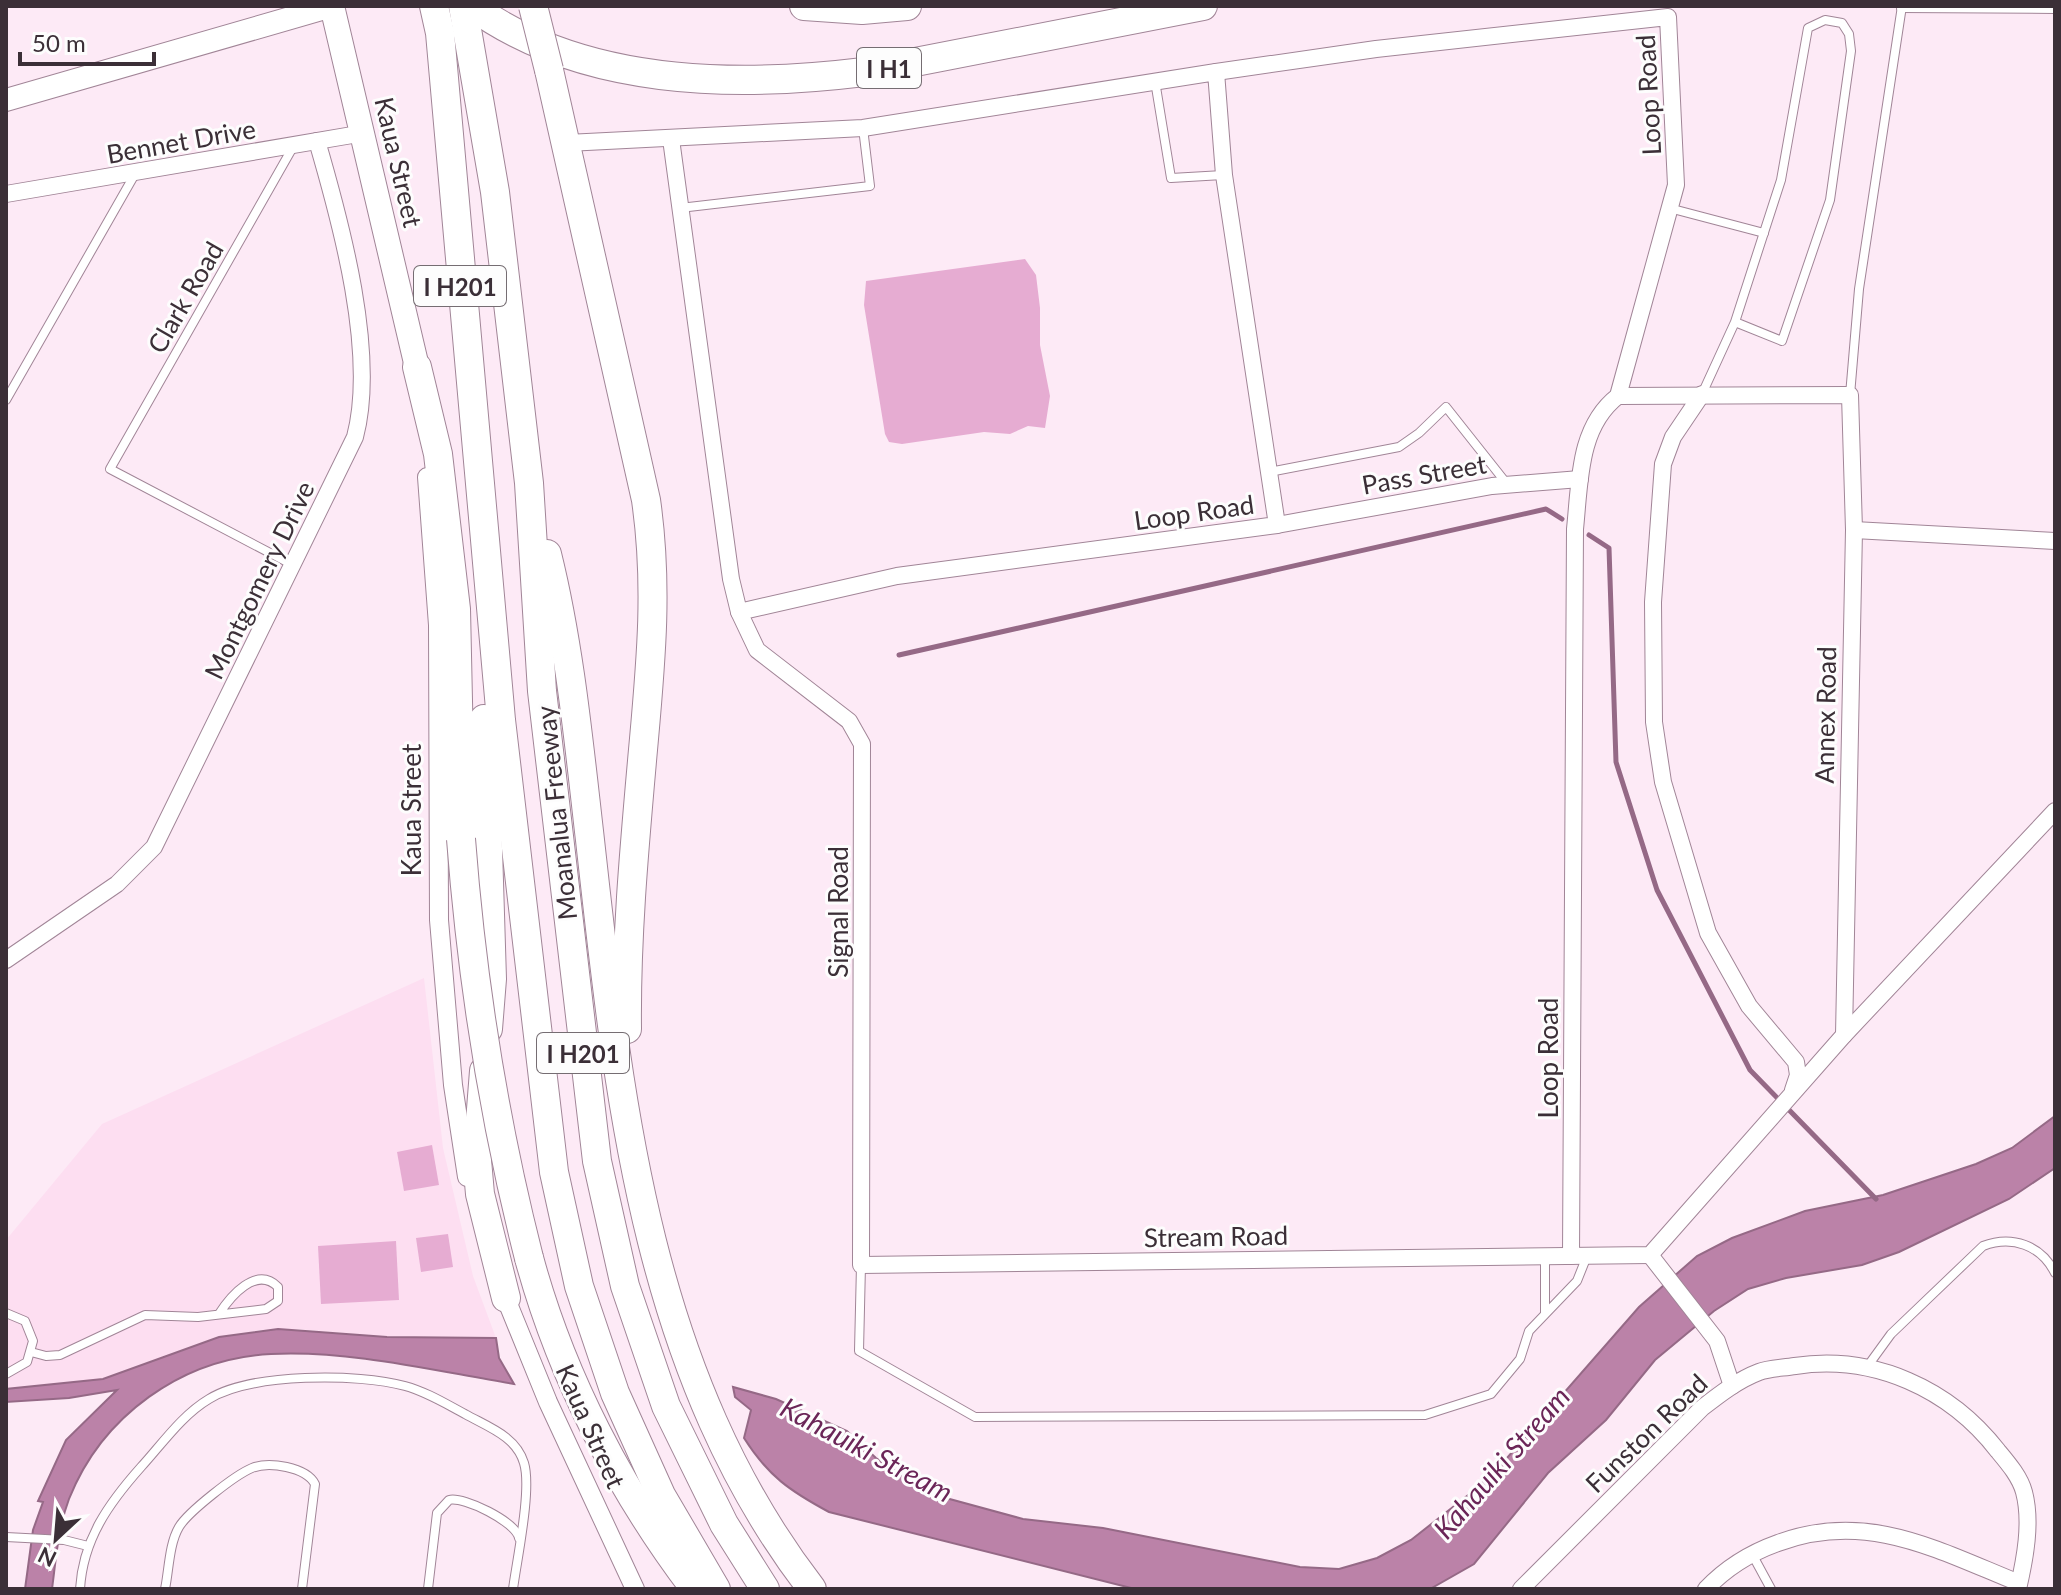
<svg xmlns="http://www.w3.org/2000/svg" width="2061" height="1595" viewBox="0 0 2061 1595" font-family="Lato,sans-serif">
  <rect width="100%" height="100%" fill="#fdeaf6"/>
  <polygon fill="#fddef1" points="424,978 443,1148 473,1276 496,1338 387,1337 298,1329 259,1330 202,1343 103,1379 6,1389 6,1240 102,1124"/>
  <g fill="#e6acd2">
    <polygon points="1025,259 1036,275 1040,308 1040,345 1050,396 1045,428 1028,426 1010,434 984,432 902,444 889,442 885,434 864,305 866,281"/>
    <polygon points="432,1145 439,1185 404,1191 397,1152"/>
    <polygon points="448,1234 453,1267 421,1272 416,1238"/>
    <polygon points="396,1241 399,1300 321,1304 318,1246"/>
  </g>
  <g fill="#bb82a8" stroke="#956986" stroke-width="2">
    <path d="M2055,1116V1168L2009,1199L1899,1252L1862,1265L1786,1278L1748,1289L1714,1311L1655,1360L1606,1420L1548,1473L1474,1564L1430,1589H1135L829,1512C790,1491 768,1476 744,1438L751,1410L735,1397L733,1387L776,1399L847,1431L876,1458L910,1481L946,1498L1023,1519L1103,1528L1300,1567L1339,1569L1377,1558L1411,1540L1472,1492L1500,1466L1639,1307L1697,1256L1732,1238L1805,1211L1883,1195L1976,1164L2012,1148Z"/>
    <path d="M278,1329L387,1337L496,1338L499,1358L514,1384C435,1371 351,1350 271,1354C182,1358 102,1416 69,1499C58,1528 56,1559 52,1589H25L33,1530L43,1502L38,1501L66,1440L117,1390L69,1398L6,1402V1389L103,1379L219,1337Z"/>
  </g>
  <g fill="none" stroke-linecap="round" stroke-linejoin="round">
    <g stroke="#956986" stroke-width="5">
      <polyline points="1589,535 1609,548 1616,762 1657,890 1750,1070 1876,1199"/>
      <polyline points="899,655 1546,509 1562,519"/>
    </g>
    <defs>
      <g id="service">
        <polyline points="1901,8 2055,9"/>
        <polyline points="1155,81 1171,178 1223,175"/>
        <polyline points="680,208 870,186 863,128"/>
        <polyline points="1669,208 1764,233"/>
        <polyline points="1702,394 1735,322 1782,341 1830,200 1851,51 1849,34 1842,23 1825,20 1808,28 1781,180 1735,322"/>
        <polyline points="1850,395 1859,289 1902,6"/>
        <polyline points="6,400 135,174"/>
        <polyline points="1269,472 1399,447 1419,433 1446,407 1507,484"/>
        <polyline points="291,564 110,469 293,147"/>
        <polyline points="1545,1256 1545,1313"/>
        <polyline points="861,1265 859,1351 975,1417 1425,1415 1491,1394 1520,1359 1529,1331 1577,1281 1587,1256"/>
        <polyline points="6,1313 25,1321 33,1341 27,1362 6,1374"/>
        <path d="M31,1352L46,1356L60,1355L145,1315L198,1317L266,1309L278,1301V1287C256,1265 230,1297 219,1314"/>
        <path d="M1867,1367L1891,1334L1983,1246C2012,1235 2041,1245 2055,1273"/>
        <polyline points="6,1537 64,1540 88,1546"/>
        <polyline points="1752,1554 1771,1589"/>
        <path d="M80,1589C83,1539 109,1503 141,1467C162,1444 182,1415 209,1399C251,1373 358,1373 405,1386C427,1392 446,1404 465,1414C488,1427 516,1436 524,1463C532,1489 517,1559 513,1589"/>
        <path d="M165,1589C169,1570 169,1544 179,1527C188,1512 235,1475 252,1468C269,1461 306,1467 315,1484L302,1589"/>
        <path d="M428,1589L437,1513L449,1500C464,1496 516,1522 519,1538"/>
      </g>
      <g id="minor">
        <path d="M1216,72L1376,49L1668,17L1676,185L1618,396C1578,427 1580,482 1575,529L1571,1256"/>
        <polyline points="671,139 731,579 739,612 757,650 849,721 862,744 861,1265 1650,1255 1844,1035 2055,811"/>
        <polyline points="567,143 863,128 1216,72 1224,175 1277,525 897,576 739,612"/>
        <polyline points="6,194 364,133"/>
        <polyline points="1702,394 1673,437 1663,464 1653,602 1654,722 1663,782 1708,933 1749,1006 1796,1062 1798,1075 1793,1090"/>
        <polyline points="1618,396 1850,395 1854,530 1844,1035"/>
        <polyline points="1277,525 1492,486 1580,479"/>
        <polyline points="1854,530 2055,541"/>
        <path d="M6,960L117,884L154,847L355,437C377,354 341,223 317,141"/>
        <polyline points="1650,1255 1717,1341 1732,1386"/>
        <path d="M1521,1589L1702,1408C1720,1394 1738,1380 1759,1372C1769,1368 1783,1368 1795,1366C1874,1354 1950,1389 1998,1451C2008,1463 2020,1477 2024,1492C2032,1522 2025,1559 2018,1589"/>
        <path d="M1706,1589C1726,1568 1750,1553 1778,1543C1867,1510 1937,1550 2019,1583"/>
      </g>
      <g id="tertiary">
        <polyline points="427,477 438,625 439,920 453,1085 467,1177"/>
        <polyline points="502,1289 548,1402 635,1589"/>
      </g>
      <polyline id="secondary" points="6,100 332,6"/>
      <polyline id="primary" points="332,6 417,367"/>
      <g id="motorway">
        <polyline points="434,6 440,33 501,720 554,1172 579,1286 615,1393 661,1495 716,1589"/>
        <polyline points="463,6 495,192 529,483 542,691 597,1161 625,1286 666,1406 724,1524 765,1589"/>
        <path d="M472,6C582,86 734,88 864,72L1203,6"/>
        <polyline points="804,6 862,10 907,6"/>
        <path d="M549,70L646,500C659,590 650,671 642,761C634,851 626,940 627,1029"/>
        <polyline points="417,367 438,454 456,609 461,839"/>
        <path d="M547,554C570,647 579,745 590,840C619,1101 646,1374 812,1589"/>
        <polyline points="484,719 492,979 488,1029"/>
        <polyline points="484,1071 477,1160 480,1194 506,1298"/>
        <path d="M529,1258C561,1376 621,1492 695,1589"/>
      </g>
    </defs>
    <use href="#service" stroke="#a18597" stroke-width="10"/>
    <use href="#minor" stroke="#a18597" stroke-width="18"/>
    <use href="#tertiary" stroke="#a18597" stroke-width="20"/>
    <use href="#secondary" stroke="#a18597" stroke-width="24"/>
    <use href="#primary" stroke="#a18597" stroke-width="26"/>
    <use href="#motorway" stroke="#a18597" stroke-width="30"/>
    <use href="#service" stroke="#fff" stroke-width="8"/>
    <use href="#minor" stroke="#fff" stroke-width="16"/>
    <use href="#tertiary" stroke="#fff" stroke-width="18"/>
    <use href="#secondary" stroke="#fff" stroke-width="22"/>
    <use href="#primary" stroke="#fff" stroke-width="24"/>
    <use href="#motorway" stroke="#fff" stroke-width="28"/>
    <defs>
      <g id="motorway-bridge">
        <polyline points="533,6 549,70"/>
        <path d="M461,839C472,983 493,1117 529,1258"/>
      </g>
    </defs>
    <use href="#motorway-bridge" stroke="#a18597" stroke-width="30" stroke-linecap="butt"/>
    <use href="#motorway-bridge" stroke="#fff" stroke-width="28"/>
  </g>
  <g text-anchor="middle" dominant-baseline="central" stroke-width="6" stroke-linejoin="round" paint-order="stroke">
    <g fill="#fdfdfd" stroke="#756d72" stroke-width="2">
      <rect x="857" y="48" width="64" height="40" rx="6"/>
      <rect x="414" y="266" width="92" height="40" rx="6"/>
      <rect x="537" y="1033" width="92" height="40" rx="6"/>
    </g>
    <g font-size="24" font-weight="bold" fill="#3b2f37">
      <text x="889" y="68">I H1</text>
      <text x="460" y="286">I H201</text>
      <text x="583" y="1053">I H201</text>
    </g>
    <g font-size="26" fill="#3b2f37" stroke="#fdfdfd">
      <text transform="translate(1648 95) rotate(-93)">Loop Road</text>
      <text transform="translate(181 141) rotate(-10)">Bennet Drive</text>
      <text transform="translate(399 162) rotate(77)">Kaua Street</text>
      <text transform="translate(185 297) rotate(-60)">Clark Road</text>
      <text transform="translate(1424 474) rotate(-10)">Pass Street</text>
      <text transform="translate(1194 512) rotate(-8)">Loop Road</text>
      <text transform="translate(259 580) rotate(-64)">Montgomery Drive</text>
      <text transform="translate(1825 715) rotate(-89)">Annex Road</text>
      <text transform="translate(411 810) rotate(-90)">Kaua Street</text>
      <text transform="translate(556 813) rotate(-96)">Moanalua Freeway</text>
      <text transform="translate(838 912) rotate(-90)">Signal Road</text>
      <text transform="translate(1548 1058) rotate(-90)">Loop Road</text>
      <text transform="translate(1216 1236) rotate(-1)">Stream Road</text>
      <text transform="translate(591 1426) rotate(66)">Kaua Street</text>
      <text transform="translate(1646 1433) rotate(-44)">Funston Road</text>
    </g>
    <g font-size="28" font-style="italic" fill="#6b2658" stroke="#fdfdfd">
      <text transform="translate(867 1449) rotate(28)">Kahauiki Stream</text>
      <text transform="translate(1501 1462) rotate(-49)">Kahauiki Stream</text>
    </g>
  </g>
  <rect width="2061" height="1595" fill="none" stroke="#3b2f37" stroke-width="16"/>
  <g transform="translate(56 1539) rotate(206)" stroke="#fdfdfd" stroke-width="6" paint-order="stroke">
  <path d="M0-6L14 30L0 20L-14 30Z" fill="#3b2f37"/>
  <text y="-12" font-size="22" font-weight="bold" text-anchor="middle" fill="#3b2f37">N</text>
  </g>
  <path d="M20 52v12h134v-12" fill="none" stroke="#3b2f37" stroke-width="4"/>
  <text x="32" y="52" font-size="24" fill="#3b2f37" stroke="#fdfdfd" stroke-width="6" paint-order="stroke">50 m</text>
</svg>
